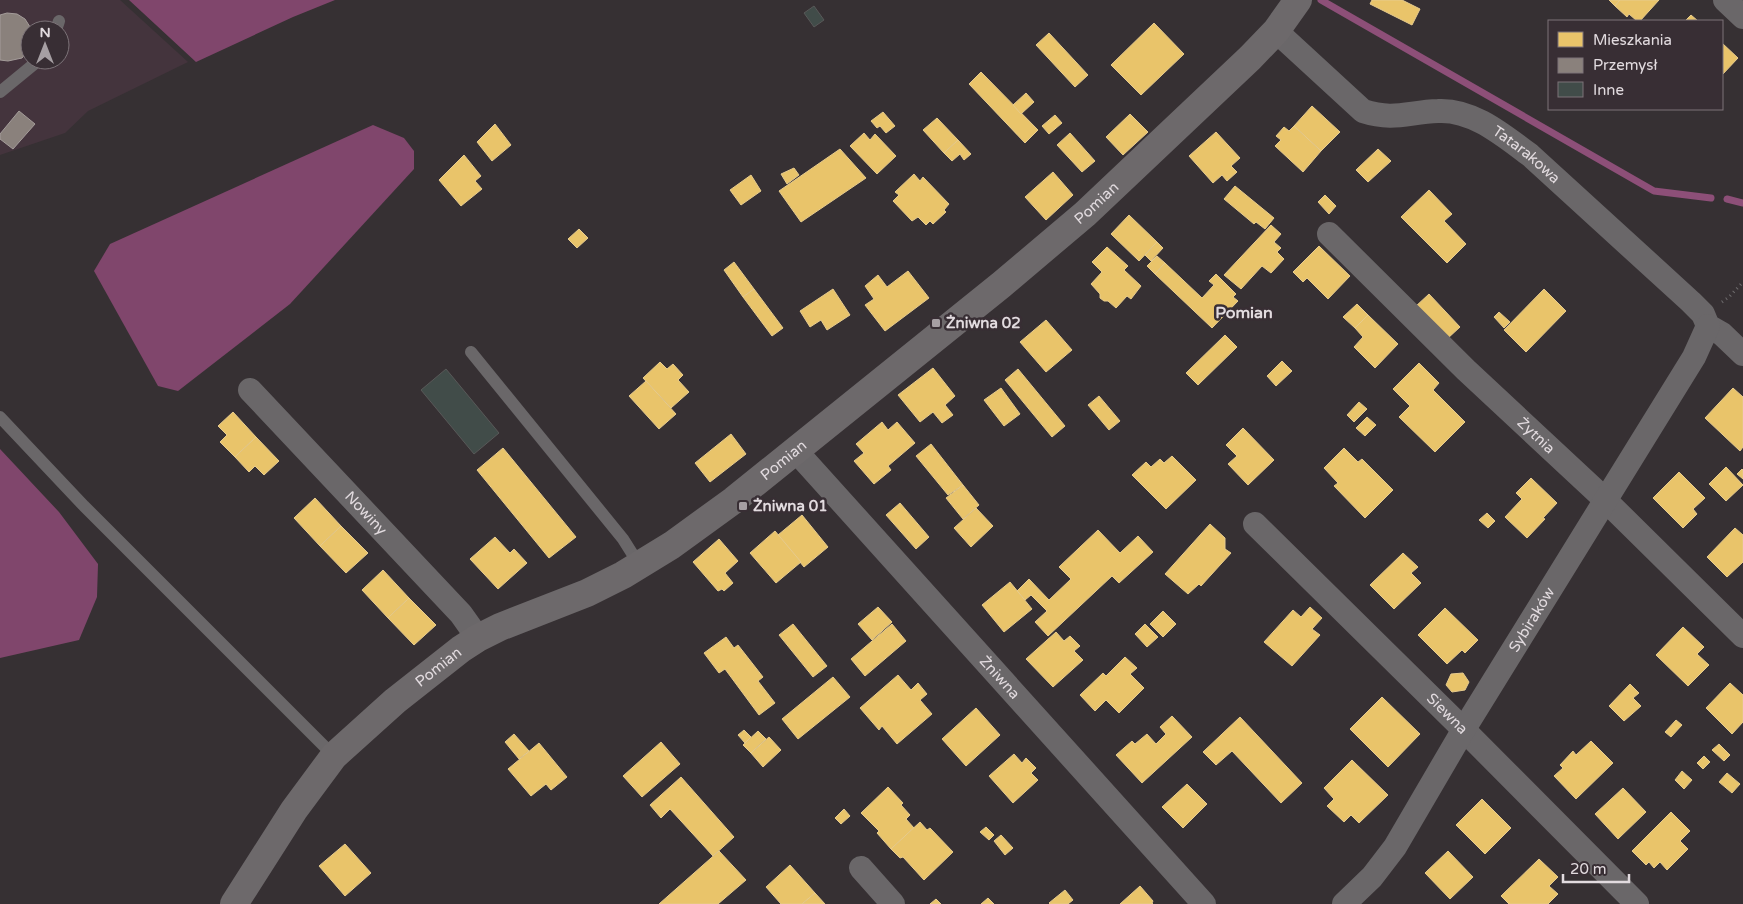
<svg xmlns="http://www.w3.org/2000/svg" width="1743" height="904" viewBox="0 0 1743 904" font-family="'Varela Round',sans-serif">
  <rect width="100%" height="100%" fill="#363033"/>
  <path fill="#44343d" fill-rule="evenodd" d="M0,0H120L188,62L88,111L65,133L0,155ZM30,30H60V60H30Z"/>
  <g fill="#80466c">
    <polygon points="129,0 335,0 293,17 196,62"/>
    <polygon points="373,125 404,138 414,151 414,169 290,304 178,391 158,386 94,271 110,244"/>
    <polygon points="0,449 59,512 98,564 97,597 79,640 0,658"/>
  </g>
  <g fill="#e9c46a" stroke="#e7cb8d">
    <polygon points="1372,0 1402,0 1420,9 1412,25 1370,4"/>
    <polygon points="1609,0 1620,0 1615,6"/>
    <polygon points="1620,0 1659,0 1640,21 1637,21 1629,14 1627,17 1615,6"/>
    <polygon points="1691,15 1698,21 1685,21"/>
    <polygon points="1154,23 1184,54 1141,95 1111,65"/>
    <polygon points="1049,33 1088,75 1075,87 1036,45"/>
    <polygon points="1722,43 1738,58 1722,75"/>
    <polygon points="981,72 1038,130 1025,143 969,84"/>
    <polygon points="1026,93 1034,102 1021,114 1013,105"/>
    <polygon points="1312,106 1340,132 1321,151 1294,126"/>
    <polygon points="883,112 895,126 886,133 880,126 877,128 871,121"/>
    <polygon points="1130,114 1148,132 1123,155 1106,137"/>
    <polygon points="1055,115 1062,123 1049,134 1042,126"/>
    <polygon points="937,118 958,140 944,153 923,130"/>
    <polygon points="495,124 511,145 492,161 477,142"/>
    <polygon points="1294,126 1321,151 1303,172 1275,146 1281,140 1276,136 1284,127 1289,131"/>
    <polygon points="1216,132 1240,158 1231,166 1237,172 1227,181 1222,175 1213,183 1189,156"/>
    <polygon points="864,133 870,140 875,134 896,156 877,174 850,146"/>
    <polygon points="1070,133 1095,161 1082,172 1057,145"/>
    <polygon points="958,140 971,154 964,160 960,154 952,161 944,153"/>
    <polygon points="840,149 866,178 801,222 779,191"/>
    <polygon points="1378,149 1391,161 1368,182 1356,170"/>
    <polygon points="464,155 481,176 475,181 482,189 461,206 439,180"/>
    <polygon points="794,168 799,175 787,184 781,174"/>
    <polygon points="1053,172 1073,195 1046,220 1025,197"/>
    <polygon points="914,174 920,181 923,177 949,204 944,210 946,212 933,224 930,221 926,225 918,217 912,221 893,201 899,195 895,192"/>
    <polygon points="751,175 761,191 741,205 730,190"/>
    <polygon points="1235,186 1274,218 1265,229 1256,222 1254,224 1224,199"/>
    <polygon points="1429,190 1452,214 1444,221 1466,244 1447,263 1401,217"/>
    <polygon points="1325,195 1336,206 1329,214 1318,202"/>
    <polygon points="1129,215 1157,242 1139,261 1111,234"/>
    <polygon points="1271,225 1281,234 1274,242 1281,248 1277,252 1284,259 1271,273 1262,266 1241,289 1224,275"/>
    <polygon points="579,229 588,238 577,248 568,239"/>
    <polygon points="1157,242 1163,248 1151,261 1145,255"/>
    <polygon points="1319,246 1350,276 1328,299 1307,278 1303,282 1293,272"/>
    <polygon points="1107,247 1128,266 1124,270 1141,286 1131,299 1127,296 1116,308 1108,301 1104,301 1100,298 1100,294 1091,284 1102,272 1092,262"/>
    <polygon points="1157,256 1165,263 1155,274 1147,266"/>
    <polygon points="734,262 754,289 743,297 724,270"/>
    <polygon points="1165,263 1202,298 1214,285 1209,281 1216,274 1236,294 1233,297 1238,301 1212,328 1155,274"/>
    <polygon points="908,271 929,298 885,331 865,305 874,299 865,286 878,275 887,287"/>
    <polygon points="754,289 783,328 772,336 743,297"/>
    <polygon points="833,289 850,315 827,330 821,320 810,327 800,311"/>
    <polygon points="1544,289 1566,311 1526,352 1504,330"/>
    <polygon points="1429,294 1460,327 1447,339 1415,307"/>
    <polygon points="1357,304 1368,315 1355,328 1343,317"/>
    <polygon points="1499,312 1510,322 1504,328 1494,317"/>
    <polygon points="1368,315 1398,344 1375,368 1354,347 1363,337 1355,328"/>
    <polygon points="1046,320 1072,350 1046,372 1020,342"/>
    <polygon points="1225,335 1237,347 1198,385 1186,373"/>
    <polygon points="1282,361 1292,371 1276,386 1267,376"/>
    <polygon points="660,362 667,369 673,364 683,375 678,380 689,392 671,408 643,378"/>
    <polygon points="1419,363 1439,383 1433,390 1465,422 1435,452 1399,417 1410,406 1393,389"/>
    <polygon points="933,368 955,396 945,405 953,415 942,423 933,412 920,422 898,395"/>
    <polygon points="1018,369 1065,426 1052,437 1005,380"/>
    <polygon points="646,381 676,414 659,429 629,396"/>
    <polygon points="1001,388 1020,414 1004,426 984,400"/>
    <polygon points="1733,388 1743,397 1743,447 1740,451 1705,418"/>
    <polygon points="1099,396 1120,421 1109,430 1088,405"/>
    <polygon points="1359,402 1367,409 1354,422 1347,415"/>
    <polygon points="233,412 256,437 235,457 220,442 227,435 218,426"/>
    <polygon points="1367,417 1376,425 1365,436 1356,428"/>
    <polygon points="882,422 888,430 897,422 915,443 888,466 891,470 874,484 854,461 864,453 856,444"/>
    <polygon points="1243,428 1274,460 1248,485 1228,464 1237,456 1226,445"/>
    <polygon points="731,434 746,454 710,482 695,463"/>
    <polygon points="256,437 279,461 264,475 255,466 249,472 235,457"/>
    <polygon points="931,444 963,485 948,495 916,456"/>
    <polygon points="503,448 576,537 549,558 477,470"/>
    <polygon points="1344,448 1358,462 1362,459 1393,490 1365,518 1334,486 1338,483 1324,468"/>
    <polygon points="1172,456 1196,480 1166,509 1132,475 1146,462 1151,467 1160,459 1164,463"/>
    <polygon points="1726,467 1743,485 1726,501 1709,484"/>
    <polygon points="1742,469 1743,470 1743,479 1737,474"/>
    <polygon points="1679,472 1705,498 1693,509 1697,514 1683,528 1653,498"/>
    <polygon points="1531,478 1557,503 1543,518 1545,519 1527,538 1505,517 1522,499 1516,493"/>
    <polygon points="963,485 979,505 963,519 946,498"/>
    <polygon points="315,498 341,526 320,546 294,518"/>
    <polygon points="900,503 929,537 916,549 886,515"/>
    <polygon points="976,508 993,526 971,547 954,528"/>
    <polygon points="1487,513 1495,521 1488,528 1479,520"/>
    <polygon points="802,515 828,547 804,567 778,535"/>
    <polygon points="1210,524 1225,538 1225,549 1231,553 1201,586 1199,584 1188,594 1165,574"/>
    <polygon points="341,526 368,553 346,573 320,546"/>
    <polygon points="1735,528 1743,535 1743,562 1727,577 1707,557"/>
    <polygon points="1098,530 1120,553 1138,536 1153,552 1119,583 1112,576 1048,636 1035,622 1047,611 1031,595 1025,600 1017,591 1029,579 1049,600 1071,579 1059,567"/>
    <polygon points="775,531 801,562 776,583 750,553"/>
    <polygon points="495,537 510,553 514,549 527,563 498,589 470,559"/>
    <polygon points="719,539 738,561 725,573 733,583 724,591 722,589 718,591 693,562"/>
    <polygon points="1403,553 1418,567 1411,573 1421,583 1394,609 1370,585"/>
    <polygon points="383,570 409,598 388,618 362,590"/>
    <polygon points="1010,582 1032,609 1004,632 982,605"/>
    <polygon points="409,598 436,625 414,645 388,618"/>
    <polygon points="878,607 892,622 872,640 858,624"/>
    <polygon points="1310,607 1322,618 1312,629 1320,635 1292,666 1264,642 1293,610 1301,617"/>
    <polygon points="1445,608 1478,640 1465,653 1462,650 1447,664 1418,635"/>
    <polygon points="1163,611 1176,624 1163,637 1150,624"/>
    <polygon points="793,624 827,666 813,677 779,635"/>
    <polygon points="892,624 906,641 865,676 851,659"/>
    <polygon points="1145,624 1158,637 1147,647 1135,634"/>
    <polygon points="1683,627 1704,647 1697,654 1709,665 1688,686 1656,655"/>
    <polygon points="1056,632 1064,641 1070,636 1080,646 1074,651 1083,660 1053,687 1026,659"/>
    <polygon points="726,637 734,648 738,645 763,677 758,681 775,703 759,715 725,669 719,673 704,653"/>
    <polygon points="1125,657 1137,668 1130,674 1144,688 1119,713 1106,700 1095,711 1080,695 1103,673 1106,676"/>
    <polygon points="1463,673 1469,682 1465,690 1452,692 1446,685 1451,674"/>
    <polygon points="898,675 911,690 918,683 927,694 920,700 932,714 897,744 882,726 879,730 860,708"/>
    <polygon points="833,677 850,697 798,739 782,719"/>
    <polygon points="1730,683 1743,695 1743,722 1732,734 1706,708"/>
    <polygon points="1630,684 1639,693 1633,698 1641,706 1624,721 1609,706"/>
    <polygon points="1382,697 1420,734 1388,767 1350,729"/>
    <polygon points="976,708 1000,735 966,766 942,739"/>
    <polygon points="1172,716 1192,737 1142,783 1116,755 1132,741 1135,744 1147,734 1156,744 1166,734 1160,727"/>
    <polygon points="1240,717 1302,783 1281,803 1232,751 1216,765 1203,752"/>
    <polygon points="1676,720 1682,725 1671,737 1665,732"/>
    <polygon points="744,730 751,737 745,743 738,735"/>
    <polygon points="758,731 766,739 751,753 743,745"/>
    <polygon points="514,734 529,751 519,759 505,742"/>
    <polygon points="769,737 781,750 763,767 751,753"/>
    <polygon points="1591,741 1613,763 1576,799 1554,776 1563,768 1560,765 1573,751 1576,755"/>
    <polygon points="661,742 680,764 642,797 623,776"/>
    <polygon points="539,743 567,777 551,790 546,784 531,796 508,769"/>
    <polygon points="1719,744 1730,755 1724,761 1712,750"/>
    <polygon points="1014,754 1022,763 1026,758 1036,768 1031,773 1038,780 1013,803 989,776"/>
    <polygon points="1704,756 1710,762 1703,769 1697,763"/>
    <polygon points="1352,760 1388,795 1359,823 1351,815 1344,822 1327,806 1334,799 1324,788"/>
    <polygon points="1682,771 1692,780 1684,789 1675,780"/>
    <polygon points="1727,773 1740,784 1732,793 1719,782"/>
    <polygon points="681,777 734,837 713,856 670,809 661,818 650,805"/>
    <polygon points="1187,784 1207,804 1183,828 1162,807"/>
    <polygon points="888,787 903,803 901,805 910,815 906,819 914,828 891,849 877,833 879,831 861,813"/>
    <polygon points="1623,788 1646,812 1618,839 1595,814"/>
    <polygon points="1482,799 1511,828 1485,854 1456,825"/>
    <polygon points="844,809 850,816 841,824 835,818"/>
    <polygon points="1671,812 1690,831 1680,841 1688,849 1667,870 1660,862 1654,868 1649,862 1646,865 1632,851"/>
    <polygon points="920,822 927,830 930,828 953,852 924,880 903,857 900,858 891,849"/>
    <polygon points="986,827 994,835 989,840 980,832"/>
    <polygon points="1001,835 1013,848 1005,855 994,841"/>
    <polygon points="345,844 371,873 345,896 319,866"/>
    <polygon points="719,851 746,880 718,904 659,904"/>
    <polygon points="1448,851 1473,877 1450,899 1425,873"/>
    <polygon points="1539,859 1558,877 1549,886 1558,894 1548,904 1509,904 1501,896"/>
    <polygon points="790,865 815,893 802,904 781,904 766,887"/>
    <polygon points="1140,886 1153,901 1152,903 1153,904 1120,904"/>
    <polygon points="1065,890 1073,900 1068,904 1050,904 1049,903"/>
    <polygon points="815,893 825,904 802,904"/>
    <polygon points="988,898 994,904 981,904"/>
    <polygon points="936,899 941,904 930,904"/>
  </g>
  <g fill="#8a817c" stroke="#a49c9a">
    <polygon points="7,13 17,14 25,19 32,30 30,30 29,50 22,58 8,61 0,60 0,15"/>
    <polygon points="19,111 35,124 13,149 0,139 0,134"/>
  </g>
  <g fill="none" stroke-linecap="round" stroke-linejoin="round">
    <g stroke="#8d4f78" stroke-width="7">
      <polyline points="1321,0 1654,191 1711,198"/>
      <polyline points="1727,199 1743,203"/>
    </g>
  </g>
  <g fill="#414c49" stroke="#585858">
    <polygon points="814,6 824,20 814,27 804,13"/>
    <polygon points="446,369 499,433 474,454 421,390"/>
  </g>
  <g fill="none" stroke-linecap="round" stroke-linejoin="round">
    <polyline stroke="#6f6c6e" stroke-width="3" stroke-dasharray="1 4" stroke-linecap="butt" points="1722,302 1729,297 1743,282"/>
    <g stroke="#6a6769" stroke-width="12">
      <polyline points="56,30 59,21"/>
      <polyline points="0,92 39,60"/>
      <polyline points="471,352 623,539 640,566"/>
      <polyline points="0,417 84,506 334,756"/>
    </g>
    <g stroke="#6a6769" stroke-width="24">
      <polyline points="1725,0 1743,17"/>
      <path id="s1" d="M1276,31L1363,111C1394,121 1408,112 1438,111C1473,109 1504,136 1530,155L1691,302L1703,314L1708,326L1722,334L1743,354"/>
      <path id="s2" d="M1329,234L1466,370L1598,493L1743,636"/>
      <path id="s3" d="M250,390L461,614L478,638"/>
      <path id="s4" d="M795,450L1204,904"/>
      <path id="s5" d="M1255,524L1456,722L1637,904"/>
      <polyline points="861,868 893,904"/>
      <path id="s6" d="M1344,904L1372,877L1395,847L1464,729L1694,357L1708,326"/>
    </g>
    <path stroke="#6d696b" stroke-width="28" id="s7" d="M234,904L294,810L334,756L395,701L461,649L478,638L500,627L587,593L623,575L672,545L734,500L1001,285L1085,214L1250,58L1276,31L1298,0"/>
  </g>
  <g fill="#a69fa3" stroke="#382e34" stroke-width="2">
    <rect x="931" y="318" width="10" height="10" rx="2.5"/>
    <rect x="738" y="501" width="10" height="10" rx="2.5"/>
  </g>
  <g text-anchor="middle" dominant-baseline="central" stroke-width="5" stroke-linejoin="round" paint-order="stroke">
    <g font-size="15" fill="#e2dbdf" stroke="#382e34">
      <text stroke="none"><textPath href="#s1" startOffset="295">Tatarakowa</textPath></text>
      <text stroke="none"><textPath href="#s7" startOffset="1126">Pomian</textPath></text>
      <text stroke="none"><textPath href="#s2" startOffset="289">Żytnia</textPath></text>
      <text stroke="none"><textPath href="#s7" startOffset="721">Pomian</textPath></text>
      <text stroke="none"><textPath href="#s3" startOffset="169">Nowiny</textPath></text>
      <text stroke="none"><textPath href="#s6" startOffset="342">Sybiraków</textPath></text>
      <text stroke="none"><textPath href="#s7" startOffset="316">Pomian</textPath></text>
      <text stroke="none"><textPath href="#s4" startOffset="306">Żniwna</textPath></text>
      <text stroke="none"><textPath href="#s5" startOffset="270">Siewna</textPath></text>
    </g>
    <g font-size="15" font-weight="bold" fill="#e2dbdf" stroke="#382e34" text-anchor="start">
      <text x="946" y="323">Żniwna 02</text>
      <text x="753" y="506">Żniwna 01</text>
    </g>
    <g font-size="16" font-weight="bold" fill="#e2dbdf" stroke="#382e34">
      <text x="1244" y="313">Pomian</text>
    </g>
  </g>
  <rect x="1548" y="20" width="175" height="90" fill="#382e34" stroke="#7c7378"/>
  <rect x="1558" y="32" width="25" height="15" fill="#e9c46a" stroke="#7c7378"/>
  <text x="1593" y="45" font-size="15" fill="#e2dbdf">Mieszkania</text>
  <rect x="1558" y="58" width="25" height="15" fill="#8a817c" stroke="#7c7378"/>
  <text x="1593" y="70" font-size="15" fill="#e2dbdf">Przemysł</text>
  <rect x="1558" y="82" width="25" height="15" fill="#414c49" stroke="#7c7378"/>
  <text x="1593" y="95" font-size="15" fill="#e2dbdf">Inne</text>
  <g transform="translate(45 45)"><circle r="24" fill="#382e34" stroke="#7c7378"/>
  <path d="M0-4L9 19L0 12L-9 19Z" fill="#a69fa3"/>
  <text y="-8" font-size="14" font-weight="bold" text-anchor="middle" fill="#e2dbdf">N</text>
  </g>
  <path d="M1563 874v8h66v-8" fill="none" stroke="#e2dbdf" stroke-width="2.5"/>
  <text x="1570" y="874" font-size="15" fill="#e2dbdf" stroke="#382e34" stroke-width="4" paint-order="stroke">20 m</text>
</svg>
